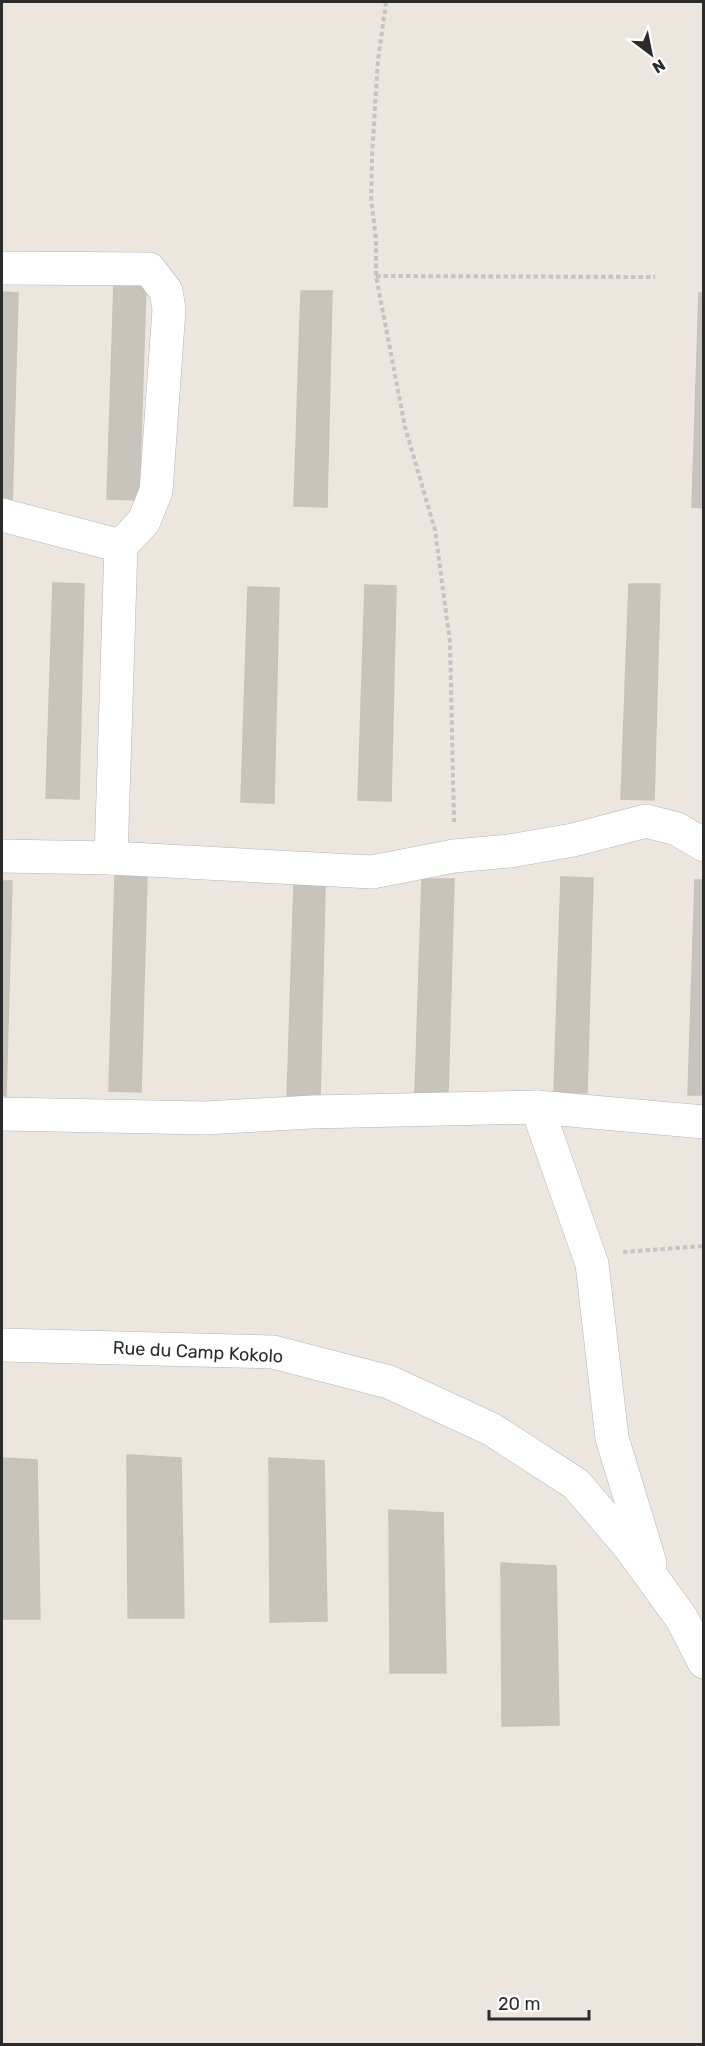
<svg xmlns="http://www.w3.org/2000/svg" width="705" height="2046" viewBox="0 0 705 2046" font-family="Rubik,sans-serif">
  <rect width="100%" height="100%" fill="#ece6de"/>
  <g fill="#c8c4bc" stroke="#c8c2b8" stroke-width="1.5">
    <polygon points="114,284 146,285 139,500 107,499"/>
    <polygon points="301,291 332,291 327,507 294,506"/>
    <polygon points="2,292 18,293 12,508 2,508"/>
    <polygon points="699,293 704,293 704,508 692,507"/>
    <polygon points="53,583 84,584 79,799 46,798"/>
    <polygon points="629,584 660,584 654,800 621,799"/>
    <polygon points="365,585 396,586 391,801 358,800"/>
    <polygon points="248,587 279,588 274,803 241,802"/>
    <polygon points="115,876 147,877 141,1092 109,1091"/>
    <polygon points="561,877 593,878 587,1093 554,1092"/>
    <polygon points="422,879 454,879 448,1094 415,1094"/>
    <polygon points="695,880 704,880 704,1095 688,1095"/>
    <polygon points="2,881 12,881 6,1096 2,1095"/>
    <polygon points="294,885 325,886 320,1100 287,1100"/>
    <polygon points="127,1455 181,1458 184,1618 128,1618"/>
    <polygon points="2,1458 37,1460 40,1619 2,1619"/>
    <polygon points="269,1458 324,1461 327,1621 270,1622"/>
    <polygon points="389,1510 443,1513 446,1673 390,1673"/>
    <polygon points="501,1563 556,1566 559,1725 502,1726"/>
  </g>
  <g fill="none" stroke-linecap="round" stroke-linejoin="round">
    <defs>
      <g id="minor">
        <polyline points="2,268 149,269 166,291 169,309 156,491 144,521 121,546 111,858"/>
        <polyline points="2,515 121,546"/>
        <polyline points="2,856 111,858 372,872 454,856 510,851 573,840 646,821 677,829 704,845"/>
        <polyline points="537,1107 592,1264 612,1438 650,1563"/>
        <polyline points="2,1114 205,1118 312,1112 537,1107 704,1122"/>
        <polyline points="2,1345 273,1352 389,1382 491,1429 576,1484 629,1546 656,1583 682,1619 704,1662"/>
      </g>
    </defs>
    <use href="#minor" stroke="#b1b4be" stroke-width="34"/>
    <g stroke="#c4c4c4" stroke-width="4" stroke-dasharray="4.5 3" stroke-linecap="butt">
      <polyline points="386,2 378,60 372,156 371,198 376,239 376,276 405,427 435,530 450,642 454,822"/>
      <polyline points="376,276 655,277"/>
      <polyline points="623,1252 704,1246"/>
    </g>
    <use href="#minor" stroke="#fff" stroke-width="33"/>
  </g>
  <g text-anchor="middle" dominant-baseline="central" stroke-width="4.5" stroke-linejoin="round" paint-order="stroke">
    <g font-size="18" fill="#2b2b2b" stroke="#fff">
      <text transform="translate(198 1352) rotate(3)">Rue du Camp Kokolo</text>
    </g>
  </g>
  <rect width="705" height="2046" fill="none" stroke="#2b2b2b" stroke-width="6"/>
  <g transform="translate(651 54) rotate(148)" stroke="#ffffff" stroke-width="4.5" paint-order="stroke">
  <path d="M0-4.5L10 22L0 15L-10 22Z" fill="#2b2b2b"/>
  <text y="-9" font-size="16" font-weight="bold" text-anchor="middle" fill="#2b2b2b">N</text>
  </g>
  <path d="M489 2010v9h100v-9" fill="none" stroke="#2b2b2b" stroke-width="3"/>
  <text x="498" y="2010" font-size="18" fill="#2b2b2b" stroke="#ffffff" stroke-width="4.5" paint-order="stroke">20 m</text>
</svg>
